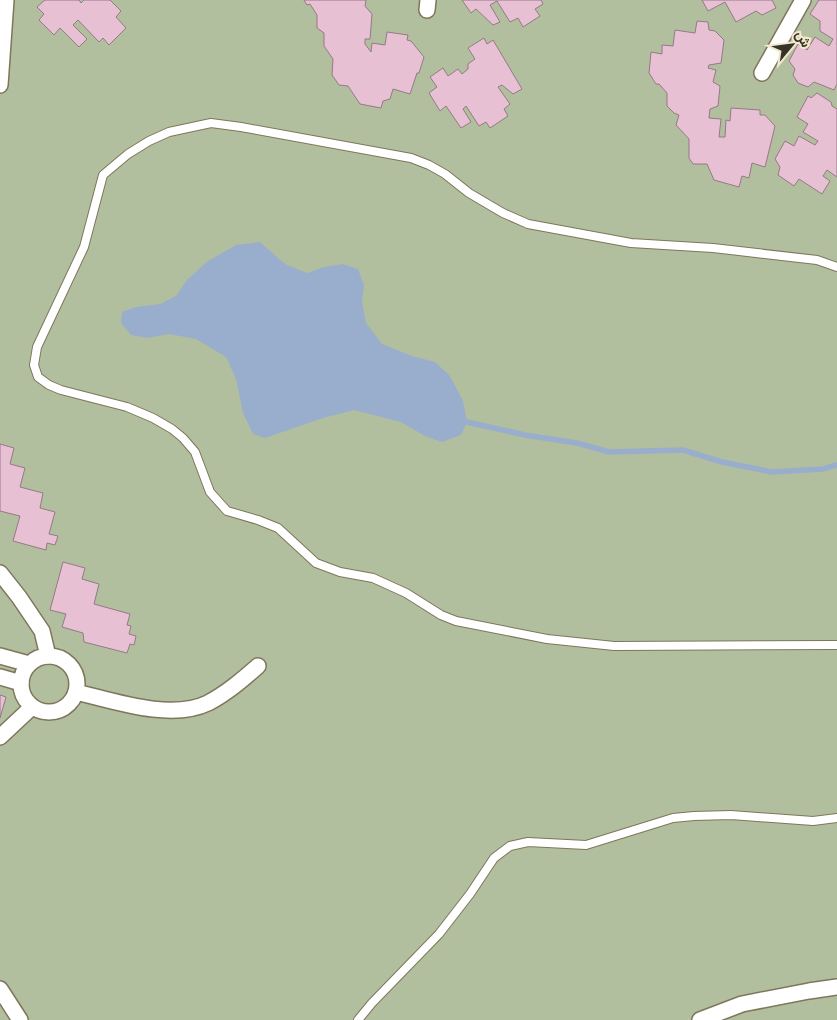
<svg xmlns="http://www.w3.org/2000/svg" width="837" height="1020" viewBox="0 0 837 1020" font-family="Jost,Vazirmatn,sans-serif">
  <rect width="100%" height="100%" fill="#f2e9cc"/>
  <rect fill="#b1bf9e" x="0" y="0" width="837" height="1020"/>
  <polygon fill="#99aecc" points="260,242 285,264 307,273 324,267 343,264 358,269 364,285 362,302 366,323 382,344 412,356 435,362 450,376 463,401 467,422 461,435 442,442 425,436 401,422 354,410 323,418 265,438 253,434 243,413 236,379 226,357 196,339 169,334 147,338 131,335 121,323 122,312 136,307 160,304 176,296 187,280 208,261 236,245"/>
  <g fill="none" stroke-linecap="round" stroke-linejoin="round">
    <polyline stroke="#99aecc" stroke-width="5.5" points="467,422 525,435 577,443 609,452 683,450 722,462 772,472 823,469 837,465"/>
  </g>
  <g fill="#e7c1d3" stroke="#967987">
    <polygon points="45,0 79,0 81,3 84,0 110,0 121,11 116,17 126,28 109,45 103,38 99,42 78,20 73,25 87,39 79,47 60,28 54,35 39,20 44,14 37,7"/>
    <polygon points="304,0 366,0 365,6 372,14 370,39 365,39 365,44 371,52 372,43 385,45 387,32 408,35 407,40 411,41 424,57 419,73 417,73 410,94 393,89 390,99 383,101 381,108 360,104 348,86 339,85 332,75 333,59 324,46 324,33 317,28 317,15 310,4 307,5"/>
    <polygon points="462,0 541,0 543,4 535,9 540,16 523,27 518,18 510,22 497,1 490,5 500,22 493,25 476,9 471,13"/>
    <polygon points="702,0 772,0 776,8 762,15 756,11 736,22 725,2 708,11"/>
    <polygon points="819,0 837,0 837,84 834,90 814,82 808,87 798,83 793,75 795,69 789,61 798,44 807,50 815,37 829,46 833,39 820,31 820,21 810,14"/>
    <polygon points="697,21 708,22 709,30 715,31 724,40 721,63 709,65 708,68 716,70 713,82 720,86 718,106 710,109 709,118 721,119 719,137 725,137 726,120 730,121 731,108 760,110 760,115 765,115 775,126 765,167 752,163 749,178 742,176 739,187 714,180 707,164 693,164 689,158 689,139 676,125 679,115 674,113 667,106 667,93 659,84 656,84 649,73 651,52 662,54 662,45 673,46 675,30 695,33"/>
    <polygon points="484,38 487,44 493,40 522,89 513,94 502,85 498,87 510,104 504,109 508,116 490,128 486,122 479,126 466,106 463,109 471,122 461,128 446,106 440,111 429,93 437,87 430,77 443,68 448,76 458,69 462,74 468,69 468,64 475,59 468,48"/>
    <polygon points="817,93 831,102 832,106 837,109 837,177 827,170 823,176 830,181 822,194 799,179 794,186 778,175 780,167 775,159 785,141 794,146 799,136 815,145 818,141 803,132 808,124 797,117 808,96 811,98"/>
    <polygon points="0,444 14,448 10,464 25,468 20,487 43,493 40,508 55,512 49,534 58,536 55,545 47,543 46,550 13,541 20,516 0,511"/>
    <polygon points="63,562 85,568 82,579 99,584 94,604 130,614 127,625 131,626 129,634 136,636 134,645 130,644 127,653 84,642 83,633 62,627 66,614 50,610"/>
    <polygon points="0,695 6,697 0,718"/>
  </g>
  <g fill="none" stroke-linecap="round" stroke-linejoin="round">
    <defs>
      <g id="lane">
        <polyline points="837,267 817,260 713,248 631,243 528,224 503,213 469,193 445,174 429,165 411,158 241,127 211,123 169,132 149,141 128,154 103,175 84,247 37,347 34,365 38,377 49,385 61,390 127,407 153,418 172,429 183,438 195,452 210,492 227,511 258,520 278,528 316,563 340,572 373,578 406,593 441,615 456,621 547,639 614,646 837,645"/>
        <polyline points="358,1020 372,1003 439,934 470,894 494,858 510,846 528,842 586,845 673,818 694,816 731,815 813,821 837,818"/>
      </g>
      <g id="street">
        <polyline points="427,10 428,0"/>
        <polyline points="762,73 803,0"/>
        <polyline points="0,85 6,0"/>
        <polyline points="0,573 19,597 42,631 48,656"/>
        <circle cx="49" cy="684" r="28"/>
        <polyline points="0,656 29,664"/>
        <polyline points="0,677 21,683"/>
        <path d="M76,692C114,701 171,721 208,703C227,693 242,680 258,666"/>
        <polyline points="0,737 32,707"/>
        <polyline points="0,989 20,1020"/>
        <polyline points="700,1020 742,1004 809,991 837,987"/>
      </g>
    </defs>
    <use href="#lane" stroke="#7f765c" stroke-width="10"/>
    <use href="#street" stroke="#7f765c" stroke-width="18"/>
    <use href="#lane" stroke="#fff" stroke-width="8"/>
    <use href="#street" stroke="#fff" stroke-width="15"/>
  </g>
  <g transform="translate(792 45) rotate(61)" stroke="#f2e9cc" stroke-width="4" paint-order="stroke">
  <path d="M0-4L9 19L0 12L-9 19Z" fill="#373328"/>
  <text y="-8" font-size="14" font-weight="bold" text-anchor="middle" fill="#373328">ش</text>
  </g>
</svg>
